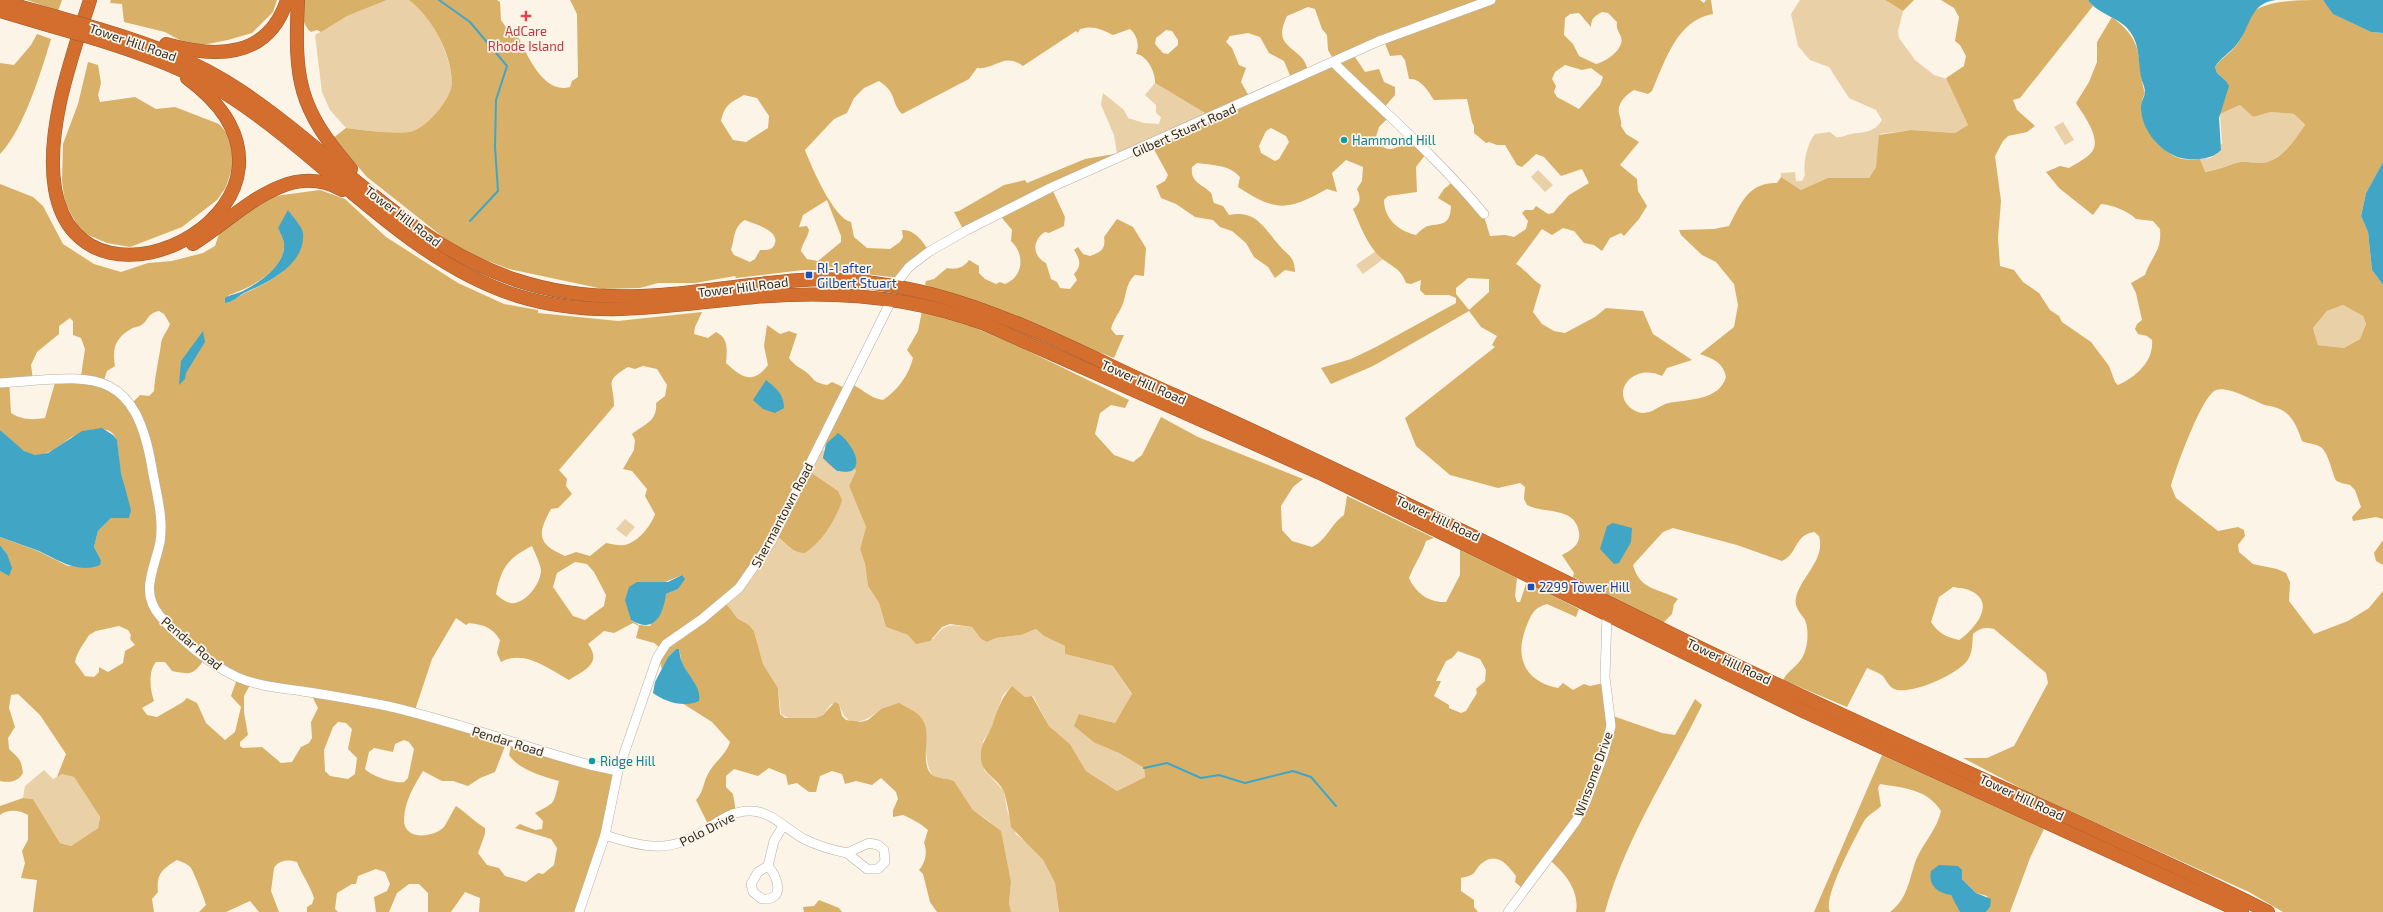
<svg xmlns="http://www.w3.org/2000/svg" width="2383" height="912" viewBox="0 0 2383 912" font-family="'Exo 2',sans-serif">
  <rect width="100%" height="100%" fill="#fbf4e7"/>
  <g fill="#e9d0a6">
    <path d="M387,0C394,0 403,0 409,0C430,7 452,61 452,82C452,98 428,126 413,131C401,135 360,130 346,128L330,110L322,92L315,35L347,16Z"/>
    <path d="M1800,0H1885L1903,11L1898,31L1899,38L1915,60L1934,75L1947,79L1968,125L1955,133L1911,130L1880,134L1876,167L1869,178L1828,179L1801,190L1781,177V173L1795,172L1796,181H1802L1805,175C1803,162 1807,144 1815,134L1830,132L1836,137C1842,138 1846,135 1851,134C1864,132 1874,133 1882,120L1876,110L1849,98L1829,67L1810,60L1798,46L1791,14Z"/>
    <polygon points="1155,83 1210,116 1117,153 1114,135 1101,105 1103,93 1124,110 1128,118 1144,123 1159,124 1161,117 1156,113 1156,105 1145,95"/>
    <path d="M2240,105L2253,117L2271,112L2294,114L2305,126C2293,141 2280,163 2259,163C2253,163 2246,161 2240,162C2228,165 2217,170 2204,172L2200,159L2211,158L2222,143L2220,114Z"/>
    <polygon points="2063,122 2074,140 2065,145 2054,127"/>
    <polygon points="1538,170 1553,185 1545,192 1531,177"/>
    <polygon points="1379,249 1386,257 1363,274 1356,265"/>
    <polygon points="2343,305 2363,316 2366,324 2360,339 2344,348 2318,345 2313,328 2327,311"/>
    <path d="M824,443L826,444L823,450L837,471H849L854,468L856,471L849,486L866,527L860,549L865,564L868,586L879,603L886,627L908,635L933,639C946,621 952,625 972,627L981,639L987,642L996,638L1021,635L1036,629L1044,636L1065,646V654L1113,666L1132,695L1115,723L1079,714L1095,743L1119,753L1144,768L1145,777L1117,791L1086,771L1070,744L1049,726L1033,696L1025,697L1012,686L1003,695L991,729L983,741L984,770L1004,791L1007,810L1016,834L1027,843L1043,860L1055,883L1059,912H1011L1009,903L1011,882L990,822L973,810L954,781C948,778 942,779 936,777C924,773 926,740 925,729L881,709C864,723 847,731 839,704H831C828,708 825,714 821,716C811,722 789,721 781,714L778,688L763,664L754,631L749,625L737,618L724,602L775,535L791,549L815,476L807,470Z"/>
    <polygon points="625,519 635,527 626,537 616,529"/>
    <polygon points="44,770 53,779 62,774 74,777 100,817 98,828 71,846 60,843 33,799 23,798 25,786"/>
  </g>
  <g fill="#d9b067" fill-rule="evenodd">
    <polygon points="27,0 62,0 58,11"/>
    <polygon points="111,0 277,0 273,12 252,33 228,40 192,47 165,32 124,22 122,4 110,3"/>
    <path d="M301,0H387L347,16L321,32L317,30L311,32C305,28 305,21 300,16Z"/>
    <path d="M409,0H497L500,2L501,20L510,33H516C526,51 542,95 570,87L572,81L578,77L577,14L570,0H1700L1704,3L1706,0H1711L1713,14C1677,20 1665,61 1652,91L1648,94L1634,90C1626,95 1617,103 1619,113C1620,119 1622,121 1621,126L1626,134L1639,142L1620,165L1637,179L1638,191L1647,206L1639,219L1624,236L1621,233L1610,238L1602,251L1594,245L1584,243L1574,231L1563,228L1552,235L1542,229L1516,264C1526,270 1531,279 1541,285L1533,312L1542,324L1554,331L1565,333L1595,317L1606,308L1643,311L1653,334L1692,360L1667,368L1662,376C1634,362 1609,392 1632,409C1647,420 1658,405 1669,403C1688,399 1719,401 1726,377C1723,362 1713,359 1700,354L1734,327L1738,305L1734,284L1716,262L1702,255L1681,235L1679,230L1714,229L1729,226C1740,205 1748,182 1777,183L1781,177L1801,190L1828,178H1869L1876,167L1879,135L1911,130L1955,133L1968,125L1946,78L1964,66L1966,56L1960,45L1955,41L1959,17L1954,8L1941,0H2088L2093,6L2020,98L2013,100L2017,110L2035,126L2027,132L2008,136L2003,141L1995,156L2001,201L1998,238L2000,266L2014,270L2023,282L2039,293L2050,310L2059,316L2062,322L2091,342L2109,366L2115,382L2118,385C2136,377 2154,361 2152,340L2147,336L2138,334L2135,329L2137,324L2142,320L2136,293L2131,283L2145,275C2152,255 2162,251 2160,229L2153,221L2136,219C2128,211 2113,205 2101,204L2093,215L2059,188L2046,172L2060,166L2069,168C2075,164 2084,160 2090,154C2104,141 2084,116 2076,103L2089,82L2097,62V42L2112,17C2147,44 2135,57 2145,93C2132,116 2155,148 2176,157C2183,160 2192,160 2200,159L2205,172C2218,170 2228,165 2240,162C2246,161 2253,163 2259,163C2280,163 2294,141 2305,125L2294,114L2271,112L2253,117L2240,105L2220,114L2226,81L2217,73L2215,67C2222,57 2232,52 2238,43C2245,33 2246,21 2253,12C2267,0 2302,0 2323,0L2334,14L2371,32L2383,33V162L2366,193L2361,216L2368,232L2372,270L2383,285V519L2376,517L2353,521L2352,517L2361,507L2355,490L2350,485C2346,484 2340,483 2337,481C2333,479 2330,456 2322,448C2316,443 2308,444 2302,441C2297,427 2292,413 2277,408C2272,406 2267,406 2262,404C2251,399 2227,386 2216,390C2202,395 2175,470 2171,486L2176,498L2218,531L2238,527L2244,530L2245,536L2238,545L2239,552L2253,564L2277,569L2286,573L2290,582L2289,601L2314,634L2348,621L2369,608L2383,591V912H2283L2249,892L2028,792L1963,758H1987L2014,746L2048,683L2046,673L1994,629C1985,627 1980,628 1973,634C1972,643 1973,653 1967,661C1956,675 1915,693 1897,690C1887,688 1886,676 1880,674C1877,672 1871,670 1867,668L1847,707L1783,680C1788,670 1800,665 1804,654C1808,645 1809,629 1805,620C1801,613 1794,608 1796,598C1800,577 1826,560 1819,536L1814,532C1794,535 1798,554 1782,561L1737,545L1673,528L1663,532L1633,565C1640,591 1659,588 1678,599L1674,604L1672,614L1663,623L1573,577L1574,573L1562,555C1572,550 1581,544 1579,532C1575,506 1544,514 1527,505L1524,499L1525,487L1520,483L1498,488L1450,475L1416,446L1405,418L1495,347L1492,345L1497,336L1481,327L1469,311L1373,366L1331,384L1321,368L1351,359L1376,347L1456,303V298L1449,295H1425L1420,290L1421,280L1411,284L1406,283C1401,267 1389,266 1378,255C1366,242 1360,225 1353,209C1361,203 1361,198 1357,189L1362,181L1363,167L1346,160L1332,173L1337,192L1327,189C1287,211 1276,212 1238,187L1240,177C1230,165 1212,165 1197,163L1192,167C1190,183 1203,184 1211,193C1213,196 1212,200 1214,203L1223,206L1229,215C1255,210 1263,226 1278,244C1287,255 1295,256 1295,272L1285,270L1275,278L1268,267L1254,257L1246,243L1232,231L1220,227L1213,220L1195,217L1176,204L1161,198L1156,186L1165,181L1168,175L1151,144L1210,116L1155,83C1156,73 1147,55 1136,54C1140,45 1137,35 1130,29L1113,35C1101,29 1093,25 1080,29L1078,33L1076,31L1023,66C1003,52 996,70 977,68L969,79L902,114C890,101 898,94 879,81L864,88L854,98L847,113L834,119L805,150C811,166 834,219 851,222L854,237L867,248L890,249L900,242L903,237L902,230C914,229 924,242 929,252L900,278L829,270H803L736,278L735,276L695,283H658L640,288L603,289L509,269L472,255L448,241L367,177L333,138L346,128C360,130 401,135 413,131C428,126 452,98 452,82C451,53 432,17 409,0ZM1308,7L1315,9L1322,29L1327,35L1328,50L1335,62L1309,73C1307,69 1306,62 1302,58C1287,43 1275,42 1287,16ZM1602,12L1608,13L1617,22C1616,30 1619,31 1621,37C1625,49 1606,62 1596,64L1579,56L1573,44L1564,35L1565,18L1570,14L1579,13L1591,27C1591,18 1595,16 1602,12ZM1166,30L1172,31L1178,40V45L1168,54L1163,53L1155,44L1156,38ZM1248,33L1260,37L1269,53L1284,61L1292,80L1250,98L1241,82L1246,68L1239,65L1232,48L1226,42L1230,36ZM1384,41L1390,56L1401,55L1405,60L1409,79C1421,78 1428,91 1434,100L1467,99L1472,122L1474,126V133L1486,143L1489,142L1497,145H1505L1517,165L1522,167L1536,154L1544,157L1561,176L1582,169L1589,183L1569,195L1553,213L1548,214L1536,206L1533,210H1525L1522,213L1528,221L1526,229L1514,237L1505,235L1490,236L1484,216L1454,181L1444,189L1438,198L1451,206C1450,226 1442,223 1428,226C1424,227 1419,232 1416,235C1398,231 1384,218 1384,200L1388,196L1417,192L1416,167L1426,154L1410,137C1398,149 1388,155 1375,140L1379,127L1387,119L1382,110L1395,95V87L1384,82L1379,69L1365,72L1353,54ZM1565,65L1582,70L1591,68L1603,77L1600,85L1579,109L1557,97L1554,92L1556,86L1552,79L1555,72ZM744,95L757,98L769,116L768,128L746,142L733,140L721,121C725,104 730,103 744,95ZM1271,128L1286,136L1289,142L1279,159L1275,161L1261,153L1259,146L1266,131ZM827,200L841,236V242L818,261L807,259L801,251C802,243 808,238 809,230L807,226L799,227L803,215ZM745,220C754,224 779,230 775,243C773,251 766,250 760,250L755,259L750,262L734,255L731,250C735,238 733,227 745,220ZM1468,278L1489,279V292L1469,310L1456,294V288ZM2343,305L2363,316L2366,324L2360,339L2344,348L2318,345L2313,328L2327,311ZM1953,587C1958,588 1966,588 1971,591C1997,603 1974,630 1959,640C1946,637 1938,633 1931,622L1939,597Z"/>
    <polygon points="1885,0 1914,0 1903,11"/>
    <path d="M37,34L51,39C41,72 24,129 0,154V63L14,65L31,45Z"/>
    <polygon points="88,62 98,65 101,83 98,95 100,102 135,97 156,109 175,107 219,124 227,133 236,155 226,187 217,200 182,227 130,247 107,243 81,232 65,203 62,181 63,144 78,104"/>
    <path d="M1132,151L1051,187L1065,217L1064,226L1049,233L1045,232C1032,240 1032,256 1046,263L1051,279L1057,282L1060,288L1070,289L1077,280L1074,274C1082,266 1080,259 1074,250L1078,247L1083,254L1090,256C1101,252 1106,249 1104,237L1117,219L1133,227L1146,248L1144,276L1135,275C1125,284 1127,295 1122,306C1118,315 1113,320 1111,329L1116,335H1124L1114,358L925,285L926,281L934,279L947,268C956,270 963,268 969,260L979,266V273L985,279L996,284L1000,282L1005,284C1024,276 1025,254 1011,241L1012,230L998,213L964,231L954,212L959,211L1004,185L1025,180L1027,183L1085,159Z"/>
    <path d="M0,184L33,197L43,206L63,244L94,264L121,272L148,263L172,261L203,253L215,246L220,231L241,216L275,196L320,190L345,199L386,237L458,283L504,304L538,310V313L618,321L702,312L695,327L694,334L708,338L716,332C729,338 727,351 726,363C742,378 753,385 768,365L764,346L767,325L780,334L789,331L797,334L789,358C795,366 799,367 806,372C816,380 812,382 827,385L832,382L845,388L849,383C862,388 869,398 883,400C897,391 909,375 913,358L907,350L918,331L923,306L1016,345L1129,400L1125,408L1111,405L1100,413L1095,434L1114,455L1133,462L1142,455L1161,417L1198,437L1303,479L1293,487L1281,506L1282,530L1292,541L1312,547C1327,540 1330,525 1344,515L1347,496L1341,493L1434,538L1426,541C1422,554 1414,565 1409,578C1416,593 1429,603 1446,602L1460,575V550L1517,578L1515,596L1517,602H1520L1526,584H1530L1579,609L1576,617L1547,604C1534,608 1532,613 1527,625C1514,655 1523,681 1558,688L1563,683L1573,690L1584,684L1590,686L1604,683L1610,715L1662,733L1675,735L1695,699L1702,705C1669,773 1625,839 1605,912H1576C1580,891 1564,871 1548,859L1523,889L1515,882L1516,876C1507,864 1496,851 1481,864C1478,866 1476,871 1473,874C1470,876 1465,877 1461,878V891L1474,900V907L1478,912H1059L1055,883L1043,860L1011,827C1011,821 1006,798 1004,792C998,777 979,774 981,754C981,743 988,736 992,726C997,711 1001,698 1012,686L1025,697L1032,696L1049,726L1070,744L1086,771L1117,791L1145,777L1144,768L1119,753L1095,743L1074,726L1079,714L1115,723L1132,694L1113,666L1065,654V646L1044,636L1036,629L1021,635L996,638L987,642L981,639L972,627L950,624L942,627L930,641L916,644L908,635L886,627L879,603L868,586L865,564L860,549L866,527L849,486L856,471L854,468C842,478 831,467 823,458L826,444L824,443L807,470L838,491L842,500C837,518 822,542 805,553C792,553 785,542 775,535L725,602L737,618L749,625L754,631L763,664L778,688L780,714L785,718H816L823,715L835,702L839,704L842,716L846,720L861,722L868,720L881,709L899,703C906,707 918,712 922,719C933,734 919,760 931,774C936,779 948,778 954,781L973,810L1001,831L1011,882L1009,903L1011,912H937L930,902L923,874L919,870C925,863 928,852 924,843L928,830C920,823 912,819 903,815L893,817V810L898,799L896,792L881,778L872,785L856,781L845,784L842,774L832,771L820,776L816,792H809L797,783L788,785L786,775L769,768L758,776L734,769L726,776V787L733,794L736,812L709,826L696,800C704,791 703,783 708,774C714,762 726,755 730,742L712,722L682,703H694L695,685L682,663L679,649H676L668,657L662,669L660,663L664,651L654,643L636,638L639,626L633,623L614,633L604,631L588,644C603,664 583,671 569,680C549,669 524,649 501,662L497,653L500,640C492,627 484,625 469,623L466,625L456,618L432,659L414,713L507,741L495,772L480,778L468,786L453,781H442L423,771C414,786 405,800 404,819C403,841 433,838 444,827C448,821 452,812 456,806C467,813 473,821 485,828V834L478,853L487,865L499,868L505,876L526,882L538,873L543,874L554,865L557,848L551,839L515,828L520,824L535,830L542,829L543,821L535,813C556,802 553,805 559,781C542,776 519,770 509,755L512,742L621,775L615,807L582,912H479L480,898L465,892L451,912H428V893L419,884H409L397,893L389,912H376L374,897L387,891L390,884L385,872L376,869L358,876L356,884H352L337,893L335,909L338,912H307V907L312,904L314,898C310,885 302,875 297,862C289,859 278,860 274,868L271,891L279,912H259L250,901L226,912H199L206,905C205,900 194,873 191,868C188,864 182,862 177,860C162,869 156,874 158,892L152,899L154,912H33L37,880L21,878L25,863L22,851L28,840V815C19,810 8,809 0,815V806L23,798L33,799L60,843L71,846L98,828L100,817L74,777L62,774L57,777L66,754L40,715L18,694L11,695L9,708L15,727L8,738L9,749C19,759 21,758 23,773C18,782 9,783 0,781V571L8,575L7,554L0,545V537L38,551L68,566L101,560L94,547L98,531L111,518H129C127,502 125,488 121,473C118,463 119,452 117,442C112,420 83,431 70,438C60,445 48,456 35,455C21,453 9,439 0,430ZM278,228L297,254C285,275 265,284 245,293C237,297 234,302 225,303L229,295C250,288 286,270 284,243C283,238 280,233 278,228ZM159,311L164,314L170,324C168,330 161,338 161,344C159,359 155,375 154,391L149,396L140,395L131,404L103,383L107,371L115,366C112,349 115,338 131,329C134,327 137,327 140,326C149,321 146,314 159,311ZM70,318L73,321V335L81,338L85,349L81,376L56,379L45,418C33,420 22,420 11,413L9,380H33L31,365L37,352L59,334V326ZM643,366L657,369L667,385L665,396L656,403C658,422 642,425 632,434L635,440L634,450L623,469L632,471L647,489L645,496L655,514C651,526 638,542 625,545C619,546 612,544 606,543L590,556L576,552L565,556C537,544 537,534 551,509L558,508L572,494L566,486L567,479L559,470L614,406C614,382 603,382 628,367L635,369ZM532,546C535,553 540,563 541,570C541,583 528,600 515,603C508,604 501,599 496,594C501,568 508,558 532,546ZM575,562L587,564L594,572L606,595L604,606L585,620L573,616L553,587L557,573ZM682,575L678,589L666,594L650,626L639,625L631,620L663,583ZM119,626L128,630L131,635L130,639L135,645L125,651L123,663L108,672L99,667V672L94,677L85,676L75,662C77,651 84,644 89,635L96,631ZM1458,651L1480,659L1486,670L1485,681L1476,689L1477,693L1466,711L1461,713L1449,708V705L1434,696L1441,681H1436L1446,661L1452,658ZM206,657L237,679L231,696L241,707L235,732L225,740L206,723L197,703L187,698L183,702L157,717L147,715L142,708L154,701C150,690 148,671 156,662H165L172,671C193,675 193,675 206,657ZM251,683L310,692L318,708L311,722L312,738L309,743L301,747L292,762L281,763L262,747L243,748L240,746V742L248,735L244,712V696ZM338,722L346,723L352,729L348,749L357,758L355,774L348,779L330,776L325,771L324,750L333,727ZM404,740L409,742L414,749L408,778L404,782C395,784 371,776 365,769L369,752L374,748L393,752L395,744Z"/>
    <polygon points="2383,540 2383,565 2376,561 2374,553"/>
    <path d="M1882,755L2044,829L2030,858L2010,912H1986L1990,907L1987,896L1976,893L1962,879L1950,894L1957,903L1960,912H1890C1908,899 1909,879 1916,860C1923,843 1937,830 1941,811C1927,789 1904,788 1880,784L1878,788L1881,806C1875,812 1867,815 1863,823C1855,838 1822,899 1830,912H1814Z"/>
    <polygon points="819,900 839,908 842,912 804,912 803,907 814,906"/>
  </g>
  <g fill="#41a6c6">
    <path d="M2088,0H2276C2249,3 2251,27 2237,44C2230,53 2221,57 2215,67L2217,73L2226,81L2229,86L2219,118L2221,150C2212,159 2199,160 2187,159C2163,157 2140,130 2141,106C2141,101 2145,96 2145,92C2145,87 2142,82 2141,77C2138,62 2140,46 2131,33C2121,17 2098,15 2088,0Z"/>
    <polygon points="2323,0 2383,0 2383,33 2371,32 2333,14"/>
    <polygon points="2383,162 2383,285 2372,270 2368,232 2361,216 2366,193"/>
    <path d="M288,210C292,216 302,226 303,233C306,265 267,283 244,293C237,297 234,302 225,303V298C231,294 237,294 243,291C260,282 286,265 284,243C283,238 280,233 278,228Z"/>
    <polygon points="203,331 205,342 186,373 185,379 179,385 181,361"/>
    <path d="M766,380C776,388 784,394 784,408L775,413L763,409L753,400Z"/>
    <path d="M102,428L113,435L117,440L121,473L131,510L129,518H111L98,531L94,547L101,560L100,565C78,574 58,560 39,551C26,546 13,542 0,537V430L24,451L35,455L48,453L82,431Z"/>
    <path d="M838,433C846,438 864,460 853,470C849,473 842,471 837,471L823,458L826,444Z"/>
    <polygon points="1613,523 1632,528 1631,542 1619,563 1614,564 1600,549 1607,526"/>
    <polygon points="0,545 7,554 12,568 9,576 0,571"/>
    <path d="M682,575L685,579L678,589L666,594C663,616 654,634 631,620L625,600L629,587L637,582H668Z"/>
    <path d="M676,649H679C680,654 680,658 682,662C687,675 702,687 699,701C684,708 665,702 653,693L655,682L668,657Z"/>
    <path d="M1939,865L1958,866L1962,870V879L1976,893L1991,899L1990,907L1986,912H1960L1951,895C1938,893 1928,886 1931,871Z"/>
  </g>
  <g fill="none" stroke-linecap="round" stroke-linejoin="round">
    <g stroke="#41a6c6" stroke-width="2">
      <polyline points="439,0 470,22 507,66 496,100 495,147 498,191 470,221"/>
      <polyline points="1144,768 1167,763 1201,778 1219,775 1245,783 1293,771 1311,777 1336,806"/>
    </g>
    <defs>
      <g id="minor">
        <path d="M1334,63C1384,112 1439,159 1484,214"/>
        <polyline points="893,287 909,267 930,251 967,230 1050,188 1379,41 1491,0"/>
        <path d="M0,383C89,377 134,362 152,468C156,492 164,518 160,542C155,568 139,592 160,616C180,639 209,664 237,677C257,686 281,688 302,691C333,696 365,701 396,708C461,724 525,747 590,765L618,771"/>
        <path d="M605,835C644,848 671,854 707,829C720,820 734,810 751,811C771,811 787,830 804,839C818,846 832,850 847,853"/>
        <polygon points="869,843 878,845 884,850 885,862 878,869 867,869 847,853"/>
        <path d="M768,866C778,877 786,901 762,899L753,892L751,884L758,872L768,866L774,841L783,826"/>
        <polyline points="579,912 605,835 618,771 657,658 666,644 702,619 739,588 771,542 892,299"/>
        <polyline points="1508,912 1576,821 1585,804 1603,756 1611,726 1605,677 1607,615"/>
      </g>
      <g id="highway">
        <path d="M90,0C72,56 45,130 55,189C81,341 350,198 187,78"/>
        <path d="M298,0C294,79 298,108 351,169"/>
        <polyline points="0,1 54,16"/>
        <polyline points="0,11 51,26"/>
        <path d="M99,29C149,44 197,61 241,91C334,153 407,243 516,280C616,313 700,287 801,280C843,277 890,284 931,294C1016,316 1095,360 1174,395C1346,472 1513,556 1682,639C1818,706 1957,767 2095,830C2153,857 2212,883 2268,912"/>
        <path d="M96,39C144,54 192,71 234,99C328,161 409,262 518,296C600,321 672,304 755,297C834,290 911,296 985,324L1320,473L1805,712L2242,912"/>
        <path d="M166,44C215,58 268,59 287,0"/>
        <path d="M193,244C237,217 287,158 342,190"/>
      </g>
    </defs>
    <use href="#minor" stroke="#b7b0a4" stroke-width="10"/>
    <use href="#highway" stroke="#9b582d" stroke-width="14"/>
    <use href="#minor" stroke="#fff" stroke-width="9"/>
    <use href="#highway" stroke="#d46e2e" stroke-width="13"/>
    <defs>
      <g id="highway-bridge">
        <polyline points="54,16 99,29"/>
        <polyline points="51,26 96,39"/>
      </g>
    </defs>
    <use href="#highway-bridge" stroke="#9b582d" stroke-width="14" stroke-linecap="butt"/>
    <use href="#highway-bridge" stroke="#d46e2e" stroke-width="13"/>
  </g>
  <path fill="#e0444e" stroke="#fbf4e7" stroke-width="1.5" d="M524 10h4v4h4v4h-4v4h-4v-4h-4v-4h4z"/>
  <g fill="#0f9aa8" stroke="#fbf4e7" stroke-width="1.5">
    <circle cx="1344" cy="140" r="4"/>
    <circle cx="592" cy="761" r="4"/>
  </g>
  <g fill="#1a4fb4" stroke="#fbf4e7" stroke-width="1.5">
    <rect x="805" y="271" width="8" height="8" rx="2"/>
    <rect x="1527" y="583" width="8" height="8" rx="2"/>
  </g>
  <g text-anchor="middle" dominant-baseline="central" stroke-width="3.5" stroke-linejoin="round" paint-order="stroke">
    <g font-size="13" fill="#be3a42" stroke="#fbf4e7">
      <text x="526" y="31">AdCare<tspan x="526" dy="15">Rhode Island</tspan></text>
    </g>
    <g font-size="13" fill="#322f2a" stroke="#fbf4e7">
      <text transform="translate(133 42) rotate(19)">Tower Hill Road</text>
      <text transform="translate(1184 130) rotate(-24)">Gilbert Stuart Road</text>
      <text transform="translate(403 216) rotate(37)">Tower Hill Road</text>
      <text transform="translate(743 287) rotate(-7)">Tower Hill Road</text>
      <text transform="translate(1144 382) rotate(24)">Tower Hill Road</text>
      <text transform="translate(782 515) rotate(-62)">Shermantown Road</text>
      <text transform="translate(1438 518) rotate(25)">Tower Hill Road</text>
      <text transform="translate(192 643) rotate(40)">Pendar Road</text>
      <text transform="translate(1729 661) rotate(25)">Tower Hill Road</text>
      <text transform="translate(508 741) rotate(17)">Pendar Road</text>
      <text transform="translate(1593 774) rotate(-70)">Winsome Drive</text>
      <text transform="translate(2022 797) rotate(25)">Tower Hill Road</text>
      <text transform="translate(707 829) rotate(-27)">Polo Drive</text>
    </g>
    <g font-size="13" fill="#0d838f" stroke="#fbf4e7" text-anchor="start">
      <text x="1352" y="140">Hammond Hill</text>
      <text x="600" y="761">Ridge Hill</text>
    </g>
    <g font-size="13" fill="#164399" stroke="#fbf4e7" text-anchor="start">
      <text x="817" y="268">RI-1 after<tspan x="817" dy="15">Gilbert Stuart</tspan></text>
      <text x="1539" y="587">2299 Tower Hill</text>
    </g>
  </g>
</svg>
